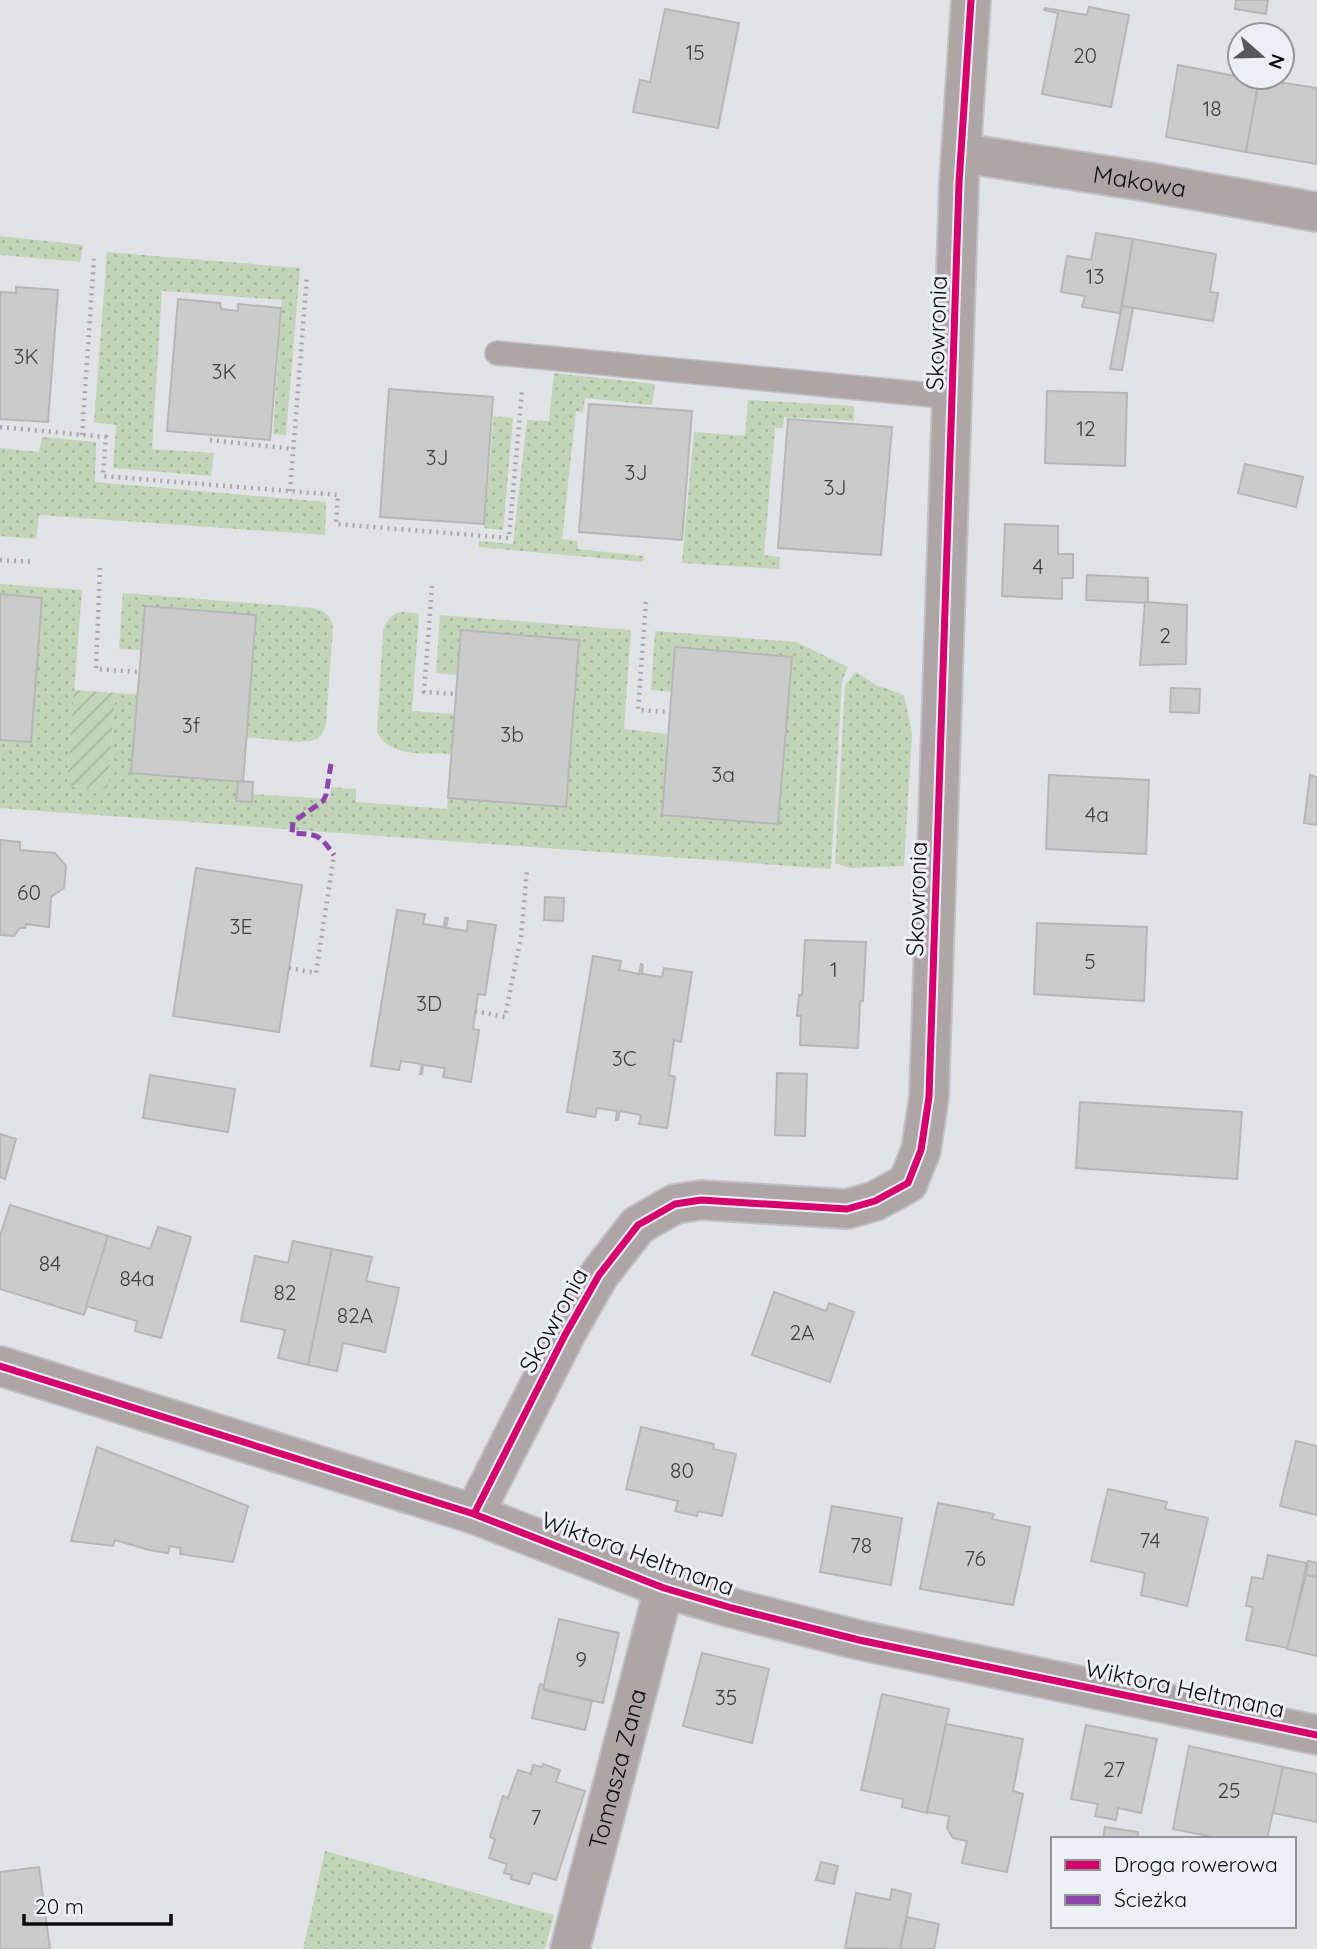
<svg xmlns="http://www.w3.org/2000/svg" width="1317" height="1949" viewBox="0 0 1317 1949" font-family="Quicksand,sans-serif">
  <defs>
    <pattern id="grass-dots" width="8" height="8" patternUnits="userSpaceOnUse" patternTransform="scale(1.75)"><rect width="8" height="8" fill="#c2d5b8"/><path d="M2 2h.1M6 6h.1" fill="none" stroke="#a6b69d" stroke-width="1.8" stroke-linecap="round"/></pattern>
    <pattern id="garden-furrows" width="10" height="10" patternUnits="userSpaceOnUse" patternTransform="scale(1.75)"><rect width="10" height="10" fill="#c2d5b8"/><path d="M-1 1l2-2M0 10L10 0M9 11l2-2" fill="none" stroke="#a6b69d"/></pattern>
  </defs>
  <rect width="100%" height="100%" fill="#e1e3e6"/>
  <g fill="url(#grass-dots)">
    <polygon points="0,236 83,245 80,262 0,255"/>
    <polygon points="107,252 300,268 286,435 273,434 282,300 162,291 152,449 214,453 211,476 113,468 116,425 94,422"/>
    <polygon points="554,373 655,384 652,405 585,398 583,412 576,411 562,539 578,541 577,549 644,556 643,562 478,547 479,541 513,544 527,420 549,421"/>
    <polygon points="748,400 854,406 854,421 784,417 783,428 775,428 764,555 780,557 779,569 682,563 694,432 745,436"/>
    <polygon points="494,416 513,418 503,530 484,528"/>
    <polygon points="42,437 96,442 95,482 326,502 325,535 39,515 36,539 0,536 0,448 39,452"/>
    <polygon points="0,584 82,590 67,786 108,789 115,693 137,694 132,772 238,781 252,802 253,794 329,799 331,787 356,789 356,802 447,809 448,798 566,807 579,640 461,630 458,675 436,673 440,615 631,630 624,729 667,734 662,814 778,824 792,657 675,647 671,692 651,690 655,631 796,642 848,667 842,681 831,869 0,808 0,740 31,742 42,598 0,594"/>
    <path d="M123,593L313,608C325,611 331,615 333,628L326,722C325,730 322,737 314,740C302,745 261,738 246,737L255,615L145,606L141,650L119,649Z"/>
    <path d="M403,612L419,614L412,711L455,714L452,754C428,753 388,758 377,732L383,631C387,620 391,613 403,612Z"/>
    <polygon points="856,672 876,685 904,695 912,733 904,866 850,868 835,863 845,685"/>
    <polygon points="325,1851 554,1915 545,1949 303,1949"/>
  </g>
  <polygon fill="url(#garden-furrows)" points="74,690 115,693 108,789 67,786"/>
  <g fill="#cbcbcc" stroke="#b7b6b7" stroke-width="2">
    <polygon points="1236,0 1268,0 1266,14 1235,9"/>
    <polygon points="1089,7 1129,15 1111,107 1042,94 1058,13 1044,10 1045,8 1087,15"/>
    <polygon points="665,9 739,23 718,128 633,112 640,80 650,82"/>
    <polygon points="1178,65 1240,77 1259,79 1246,152 1166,137"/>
    <polygon points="1259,79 1317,88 1317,164 1246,152"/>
    <polygon points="1096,233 1133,239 1120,313 1082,307 1085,296 1061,292 1067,256 1091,260"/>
    <polygon points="1133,239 1216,254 1210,292 1218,293 1213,321 1122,306"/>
    <polygon points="16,287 58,290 48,422 0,419 0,292 16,293"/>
    <polygon points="178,299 220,303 221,309 238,311 238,304 281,308 270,440 167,431"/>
    <polygon points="1122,306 1133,308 1122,370 1110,369"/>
    <polygon points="389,389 493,397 484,524 380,517"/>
    <polygon points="1047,391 1127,393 1125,466 1045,463"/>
    <polygon points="589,404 692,411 682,540 579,532"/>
    <polygon points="788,419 892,427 881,555 778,548"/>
    <polygon points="1245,464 1303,477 1296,507 1238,493"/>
    <polygon points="1005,524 1058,526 1058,554 1073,554 1073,578 1062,578 1062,599 1002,596"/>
    <polygon points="1087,575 1148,578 1148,603 1086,600"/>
    <polygon points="0,594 42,598 31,742 0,740"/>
    <polygon points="1145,602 1187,605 1186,664 1140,665"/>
    <polygon points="145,606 256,615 243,782 131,773"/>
    <polygon points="461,630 579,640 566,807 448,798"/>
    <polygon points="675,647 792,657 778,824 662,815"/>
    <polygon points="1171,688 1200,689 1199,713 1170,712"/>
    <polygon points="1049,775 1149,780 1146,854 1046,849"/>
    <polygon points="1310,775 1317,777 1317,825 1304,823"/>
    <polygon points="238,781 253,782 252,802 236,801"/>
    <polygon points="0,840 20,842 20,850 55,853 66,866 64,888 51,897 49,927 26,924 25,928 20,928 14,936 0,935"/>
    <polygon points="196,868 302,885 279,1032 173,1016"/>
    <polygon points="545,897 564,898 563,921 544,920"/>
    <polygon points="397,910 425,914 423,924 444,927 445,918 448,918 446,928 467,931 468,921 496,925 485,995 478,994 473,1029 479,1030 471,1082 443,1077 445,1068 423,1065 422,1074 420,1074 422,1064 401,1061 399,1070 371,1066"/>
    <polygon points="1037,923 1147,927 1144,1001 1034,994"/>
    <polygon points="805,940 866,942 863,1001 860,1001 858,1048 800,1045 801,1016 797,1016 799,995 802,995"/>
    <polygon points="593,956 621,961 619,970 639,974 641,964 643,965 642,974 662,977 664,968 692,972 681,1042 674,1040 669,1075 675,1077 667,1128 639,1124 641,1115 620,1111 618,1120 616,1120 617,1111 597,1108 595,1117 567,1112"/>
    <polygon points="777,1073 807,1074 805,1136 775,1135"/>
    <polygon points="150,1075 235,1089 228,1132 143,1118"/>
    <polygon points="1080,1102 1242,1112 1237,1179 1076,1168"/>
    <polygon points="0,1134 16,1139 5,1179 0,1177"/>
    <polygon points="10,1205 108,1236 84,1315 0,1289 0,1236"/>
    <polygon points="158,1227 191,1237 161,1338 135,1331 137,1321 86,1306 108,1236 150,1249"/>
    <polygon points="293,1241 332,1249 308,1365 278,1358 285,1330 241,1321 255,1256 288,1263"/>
    <polygon points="332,1249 372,1257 366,1281 399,1288 385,1352 343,1343 337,1371 308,1365"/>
    <polygon points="774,1292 826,1311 829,1303 854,1312 830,1382 752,1355"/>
    <polygon points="641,1427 714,1444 713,1449 736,1454 722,1516 698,1511 697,1516 675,1511 678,1501 626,1489"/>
    <polygon points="1296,1441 1317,1446 1317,1515 1280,1506"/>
    <polygon points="97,1447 248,1506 233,1562 180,1554 181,1548 170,1546 168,1553 149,1550 115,1540 113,1546 71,1541"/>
    <polygon points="1108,1489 1167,1502 1165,1509 1208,1518 1187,1606 1141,1595 1145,1573 1091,1561"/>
    <polygon points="938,1503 994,1514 992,1519 1030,1527 1013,1605 920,1589"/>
    <polygon points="832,1506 902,1518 891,1585 820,1572"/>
    <polygon points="1268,1555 1307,1563 1288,1648 1246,1640 1253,1607 1246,1606 1252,1577 1263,1579"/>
    <polygon points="1308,1561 1317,1563 1317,1577 1306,1575"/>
    <polygon points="1306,1575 1317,1577 1317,1656 1287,1649"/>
    <polygon points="559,1619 619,1633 603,1703 543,1689"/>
    <polygon points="702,1653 769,1669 752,1743 683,1726"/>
    <polygon points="540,1684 544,1685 543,1690 592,1701 585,1730 532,1718"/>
    <polygon points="882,1694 949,1709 927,1813 902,1807 903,1799 861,1790"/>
    <polygon points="946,1724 1023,1739 1013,1791 1023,1794 1007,1872 962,1863 967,1841 953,1838 947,1828 949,1816 927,1812"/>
    <polygon points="1086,1725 1157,1739 1141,1813 1118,1808 1116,1820 1095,1816 1098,1804 1071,1799"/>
    <polygon points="1189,1746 1283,1767 1267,1839 1223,1839 1173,1829"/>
    <polygon points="543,1764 560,1770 556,1782 585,1791 556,1880 533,1873 529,1884 511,1879 512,1875 504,1873 507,1864 489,1858 495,1839 490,1837 503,1796 508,1798 518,1770 531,1774 533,1765 542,1767"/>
    <polygon points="1283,1767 1317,1774 1317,1822 1273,1813"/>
    <polygon points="1105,1827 1138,1832 1137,1839 1103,1839"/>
    <polygon points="821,1862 838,1866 834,1884 816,1880"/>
    <polygon points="39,1867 50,1949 0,1949 0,1872"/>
    <polygon points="892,1889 911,1894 900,1949 845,1948 856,1893 890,1900"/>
    <polygon points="907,1917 939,1924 934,1949 900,1949"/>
  </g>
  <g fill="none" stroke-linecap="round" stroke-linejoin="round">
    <defs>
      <polyline id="service" points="497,353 953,397"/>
      <g id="minor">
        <path id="s1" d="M962,153L1142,181L1317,212"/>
        <polyline points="0,1366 474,1514 664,1588 732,1608 859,1640 1317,1735"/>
        <polyline points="474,1514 565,1335 599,1275 638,1225 675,1204 701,1200 847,1209 875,1201 908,1183 921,1150 929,1097 959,183 971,0"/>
        <path id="s2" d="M570,1949L664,1588"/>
      </g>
    </defs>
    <use href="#service" stroke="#c0c1c3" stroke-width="26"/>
    <use href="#minor" stroke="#c0c1c3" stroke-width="42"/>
    <g stroke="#aba7a9" stroke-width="4.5" stroke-dasharray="2 5" stroke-linecap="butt">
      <polyline points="0,427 106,437 103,476 338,495 336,524 509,538 522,391"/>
      <polyline points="82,435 94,259"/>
      <polyline points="210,440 294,449"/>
      <polyline points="290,491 307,275"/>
      <polyline points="0,560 35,562"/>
      <polyline points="100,568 96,669 139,672"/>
      <polyline points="432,586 424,692 456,694"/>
      <polyline points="646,602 638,710 669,712"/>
      <polyline points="289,968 316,973 334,855"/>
      <polyline points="475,1011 505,1017 521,937 527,870"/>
    </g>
    <use href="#service" stroke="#aea5a7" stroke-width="23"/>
    <use href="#minor" stroke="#aea5a7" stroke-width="38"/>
    <path stroke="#8e44ad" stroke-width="5" stroke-dasharray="10 5" stroke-linecap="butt" d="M331,764L326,795L323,801L293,822L292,833C319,835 318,833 334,855"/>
    <defs>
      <g id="cycleway">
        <polyline points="0,1366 474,1514 664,1588 732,1608 859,1640 1317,1735"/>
        <polyline points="474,1514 565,1335 599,1275 638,1225 675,1204 701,1200 847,1209 875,1201 908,1183 921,1150 929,1097 959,183 971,0"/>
      </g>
    </defs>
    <use href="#cycleway" stroke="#edeff4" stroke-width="11"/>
    <use href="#cycleway" stroke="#d6006c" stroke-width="7"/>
  </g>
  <g text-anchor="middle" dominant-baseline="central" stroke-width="6" stroke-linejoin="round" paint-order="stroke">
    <g font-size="21" fill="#3d3e3e">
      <text x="695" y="52">15</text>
      <text x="1085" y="55">20</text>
      <text x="1212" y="108">18</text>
      <text x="1095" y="276">13</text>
      <text x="26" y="356">3K</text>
      <text x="224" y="371">3K</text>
      <text x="1086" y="428">12</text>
      <text x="437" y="457">3J</text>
      <text x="636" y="472">3J</text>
      <text x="835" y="487">3J</text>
      <text x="1038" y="566">4</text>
      <text x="1165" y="635">2</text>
      <text x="191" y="725">3f</text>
      <text x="512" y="734">3b</text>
      <text x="723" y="774">3a</text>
      <text x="1097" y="814">4a</text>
      <text x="29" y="892">60</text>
      <text x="241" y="926">3E</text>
      <text x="1090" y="961">5</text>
      <text x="834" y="969">1</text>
      <text x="429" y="1003">3D</text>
      <text x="624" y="1058">3C</text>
      <text x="50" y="1263">84</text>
      <text x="137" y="1278">84a</text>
      <text x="285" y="1292">82</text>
      <text x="355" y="1315">82A</text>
      <text x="802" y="1332">2A</text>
      <text x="682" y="1470">80</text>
      <text x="1150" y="1540">74</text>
      <text x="861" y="1545">78</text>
      <text x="975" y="1558">76</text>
      <text x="581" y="1659">9</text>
      <text x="726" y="1697">35</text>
      <text x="1114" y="1769">27</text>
      <text x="1229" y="1790">25</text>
      <text x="536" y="1817">7</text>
    </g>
    <g font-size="24" fill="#0c0d0e" stroke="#edeff4">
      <text stroke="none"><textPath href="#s1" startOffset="180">Makowa</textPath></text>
      <text transform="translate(936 333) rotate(-88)">Skowronia</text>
      <text transform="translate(916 899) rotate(-88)">Skowronia</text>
      <text transform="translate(553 1320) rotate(-61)">Skowronia</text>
      <text transform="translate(638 1553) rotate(20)">Wiktora Heltmana</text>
      <text transform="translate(1185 1688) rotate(12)">Wiktora Heltmana</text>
      <text stroke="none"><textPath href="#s2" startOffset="186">Tomasza Zana</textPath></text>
    </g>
  </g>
  <rect x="1051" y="1837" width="245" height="91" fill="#edeff4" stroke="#939598" stroke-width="2"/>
  <rect x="1065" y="1860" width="35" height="10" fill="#d6006c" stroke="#939598" stroke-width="2"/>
  <text x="1114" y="1872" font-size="21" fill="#0c0d0e">Droga rowerowa</text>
  <rect x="1065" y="1895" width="35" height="10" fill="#8e44ad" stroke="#939598" stroke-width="2"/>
  <text x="1114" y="1907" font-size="21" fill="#0c0d0e">Ścieżka</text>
  <g transform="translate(1261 56) rotate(110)"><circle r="33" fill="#edeff4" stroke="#939598" stroke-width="2"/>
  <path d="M0-5L12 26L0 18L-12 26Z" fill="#57585a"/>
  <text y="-10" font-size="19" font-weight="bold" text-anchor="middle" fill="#0c0d0e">N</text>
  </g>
  <path d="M24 1914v10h147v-10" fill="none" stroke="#0c0d0e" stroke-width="3.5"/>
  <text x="35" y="1914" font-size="21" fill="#0c0d0e" stroke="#edeff4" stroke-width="5" paint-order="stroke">20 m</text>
</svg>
